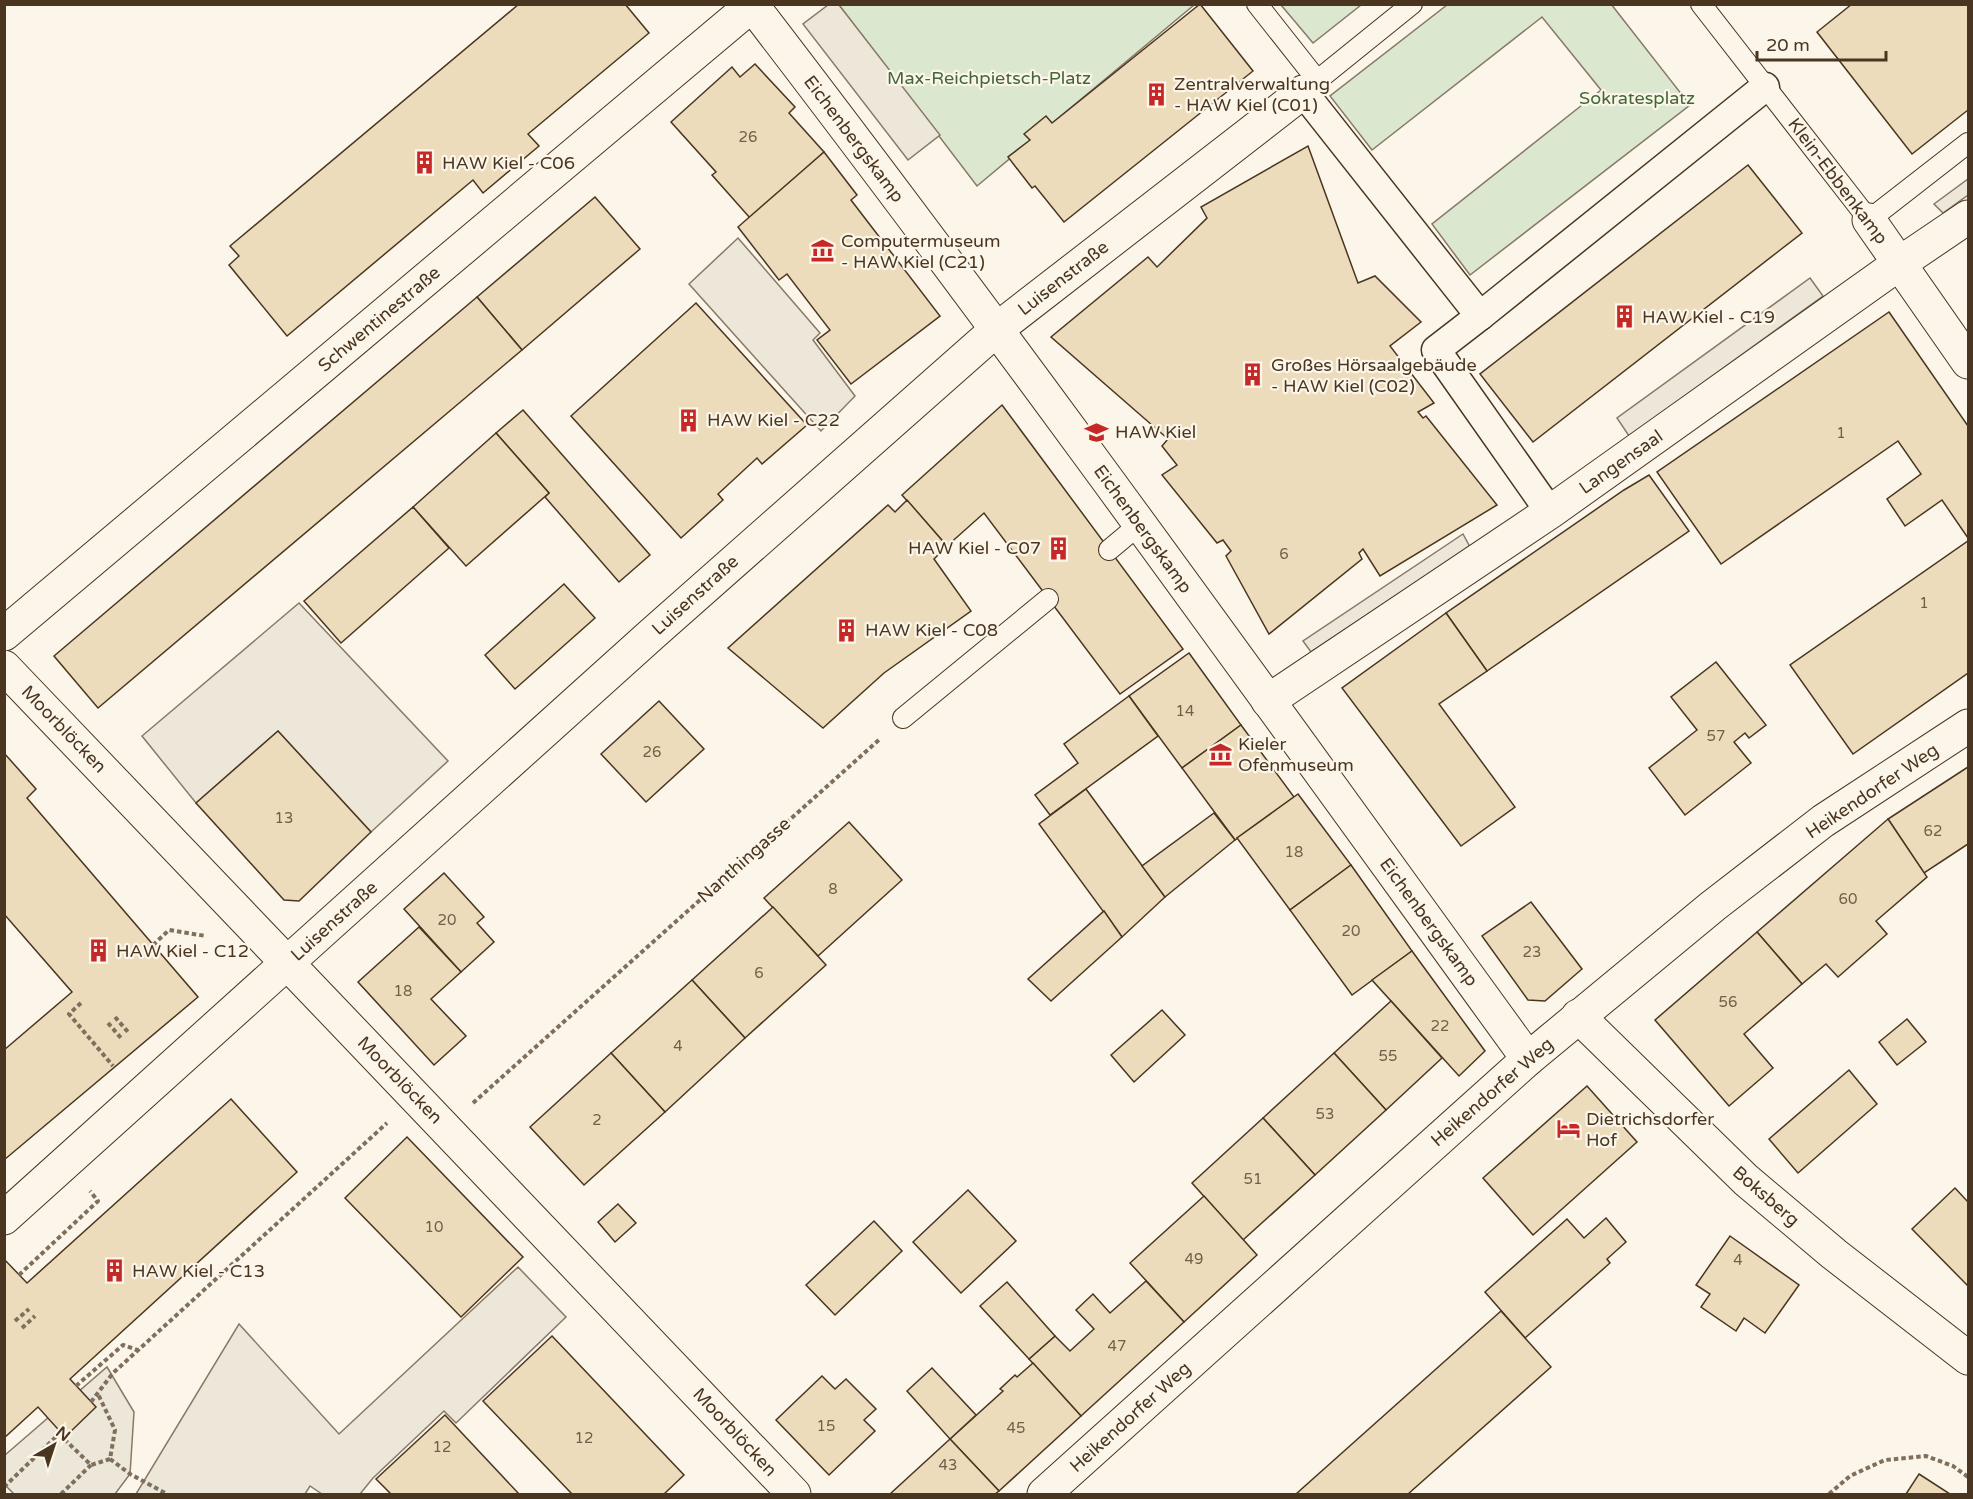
<svg xmlns="http://www.w3.org/2000/svg" width="1973" height="1499" viewBox="0 0 1973 1499" font-family="'Varela Round',sans-serif">
  <rect width="100%" height="100%" fill="#fbf6e9"/>
  <g fill="#dce7d0" stroke="#887966" stroke-width="1.5">
    <polygon points="1611,4 1690,105 1470,275 1432,224 1601,90 1542,17 1372,150 1330,96 1447,5"/>
    <polygon points="839,5 1194,5 977,186"/>
    <polygon points="1281,5 1361,5 1313,43"/>
  </g>
  <g fill="#ede7d9" stroke="#887966" stroke-width="1.5">
    <polygon points="828,5 839,5 940,135 908,160 803,24"/>
    <polygon points="1968,179 1968,195 1943,213 1934,204"/>
    <polygon points="738,238 820,333 813,340 855,396 821,431 689,284"/>
    <polygon points="1810,278 1823,296 1629,436 1617,418"/>
    <polygon points="1463,534 1470,547 1311,652 1303,641"/>
    <polygon points="299,603 448,761 371,832 278,731 196,803 142,736"/>
    <polygon points="518,1267 566,1317 456,1423 444,1411 373,1478 360,1494 322,1494 310,1486 305,1494 136,1494 239,1324 339,1434"/>
    <polygon points="107,1367 134,1412 130,1474 115,1494 14,1494 5,1485 5,1455"/>
  </g>
  <g fill="#ecdcbc" stroke="#4a3520" stroke-width="1.5">
    <polygon points="519,4 625,4 649,33 528,134 539,146 483,193 473,180 287,336 229,265 239,256 230,246"/>
    <polygon points="1200,4 1253,71 1064,222 1035,186 1032,188 1008,157 1030,140 1024,134 1046,116 1052,123"/>
    <polygon points="1852,4 1968,4 1968,110 1912,154 1817,32"/>
    <polygon points="755,64 795,107 789,113 824,152 750,218 712,175 716,172 671,122 732,67 740,77"/>
    <polygon points="1308,146 1358,283 1375,276 1421,322 1390,346 1434,403 1418,412 1423,418 1426,416 1497,505 1380,576 1363,549 1359,553 1362,559 1269,634 1226,556 1231,551 1223,540 1217,543 1162,475 1177,465 1162,446 1168,439 1051,337 1148,257 1157,267 1207,218 1201,207"/>
    <polygon points="824,152 857,195 851,200 940,316 851,384 817,340 830,330 787,274 779,280 738,227"/>
    <polygon points="1748,165 1802,233 1533,442 1480,374"/>
    <polygon points="595,197 640,249 522,350 477,297"/>
    <polygon points="477,297 522,350 98,708 54,656"/>
    <polygon points="696,303 807,425 762,464 757,458 718,494 723,500 681,538 571,416"/>
    <polygon points="1889,312 1968,426 1968,538 1942,500 1905,526 1887,499 1921,474 1898,441 1721,564 1657,472"/>
    <polygon points="1002,405 1183,649 1120,694 984,513 947,546 902,495"/>
    <polygon points="523,410 650,555 619,582 545,497 549,493 496,433"/>
    <polygon points="496,433 549,493 466,566 413,507"/>
    <polygon points="1649,475 1689,531 1487,671 1446,613 1624,490"/>
    <polygon points="907,500 947,546 934,559 971,611 884,673 823,728 728,648 888,505 895,512"/>
    <polygon points="413,507 449,548 341,643 304,601"/>
    <polygon points="1968,541 1968,673 1853,754 1790,665"/>
    <polygon points="564,584 595,618 515,689 485,655"/>
    <polygon points="1446,613 1487,671 1439,704 1515,807 1461,846 1342,688"/>
    <polygon points="1189,653 1241,725 1182,768 1129,696"/>
    <polygon points="1716,662 1766,725 1749,738 1745,733 1734,742 1751,763 1685,815 1649,768 1697,730 1671,697"/>
    <polygon points="1129,696 1158,736 1050,815 1035,795 1078,763 1064,744"/>
    <polygon points="659,701 704,749 646,802 601,754"/>
    <polygon points="1241,725 1294,797 1235,840 1182,768"/>
    <polygon points="278,731 371,832 299,901 284,900 196,803"/>
    <polygon points="4,753 36,789 27,798 198,997 4,1160 4,1050 72,992 4,914"/>
    <polygon points="1968,767 1968,844 1924,873 1888,819"/>
    <polygon points="1086,789 1165,897 1122,937 1039,824"/>
    <polygon points="1298,794 1351,865 1290,910 1237,838"/>
    <polygon points="1214,813 1235,840 1165,897 1142,866"/>
    <polygon points="1888,819 1927,877 1876,921 1887,934 1838,977 1826,964 1802,984 1757,932"/>
    <polygon points="849,822 902,880 818,956 764,898"/>
    <polygon points="1351,865 1412,951 1352,995 1290,910"/>
    <polygon points="444,873 484,917 477,923 494,942 461,972 404,909"/>
    <polygon points="1531,902 1582,969 1545,1001 1528,1000 1482,936"/>
    <polygon points="773,907 826,965 745,1038 692,980"/>
    <polygon points="1104,911 1122,937 1051,1001 1028,979"/>
    <polygon points="419,927 461,972 431,999 466,1036 434,1065 358,982"/>
    <polygon points="1757,932 1802,984 1744,1034 1773,1068 1729,1106 1655,1020"/>
    <polygon points="1412,951 1485,1051 1459,1076 1372,980"/>
    <polygon points="692,980 745,1038 665,1112 611,1053"/>
    <polygon points="1391,1001 1442,1058 1386,1110 1334,1053"/>
    <polygon points="1162,1010 1185,1035 1134,1082 1111,1055"/>
    <polygon points="1907,1019 1926,1042 1897,1065 1879,1042"/>
    <polygon points="611,1053 665,1112 584,1185 530,1127"/>
    <polygon points="1334,1053 1386,1110 1315,1175 1263,1118"/>
    <polygon points="1849,1070 1877,1104 1798,1173 1769,1139"/>
    <polygon points="1587,1086 1637,1142 1533,1235 1483,1178"/>
    <polygon points="231,1099 297,1172 70,1379 96,1407 65,1437 38,1407 4,1438 4,1259 27,1283"/>
    <polygon points="1263,1118 1315,1175 1243,1240 1192,1183"/>
    <polygon points="407,1137 523,1257 461,1317 345,1198"/>
    <polygon points="1955,1188 1968,1202 1968,1283 1967,1285 1912,1229"/>
    <polygon points="968,1190 1016,1241 961,1293 913,1242"/>
    <polygon points="1204,1196 1257,1255 1184,1322 1130,1263"/>
    <polygon points="618,1204 636,1223 615,1242 598,1222"/>
    <polygon points="1606,1218 1626,1242 1607,1259 1610,1263 1525,1338 1485,1292 1567,1219 1584,1238"/>
    <polygon points="874,1221 902,1251 835,1315 806,1285"/>
    <polygon points="1730,1236 1799,1285 1765,1333 1744,1318 1736,1331 1701,1307 1710,1294 1696,1285"/>
    <polygon points="1146,1281 1184,1322 1081,1416 1029,1359 1055,1336 1070,1351 1094,1329 1076,1310 1093,1294 1110,1313"/>
    <polygon points="1007,1282 1055,1336 1029,1359 980,1306"/>
    <polygon points="1501,1311 1551,1367 1408,1494 1296,1494"/>
    <polygon points="552,1336 684,1475 664,1494 572,1494 483,1401"/>
    <polygon points="1033,1363 1081,1416 999,1491 950,1439 1003,1391 1000,1389 1015,1375 1017,1377"/>
    <polygon points="932,1368 976,1415 950,1439 907,1391"/>
    <polygon points="822,1376 835,1389 846,1379 876,1409 864,1420 875,1431 829,1475 776,1420"/>
    <polygon points="445,1415 519,1494 391,1494 376,1479"/>
    <polygon points="950,1439 999,1491 995,1494 890,1494"/>
    <polygon points="1919,1474 1950,1494 1906,1494"/>
  </g>
  <g fill="none" stroke-linecap="round" stroke-linejoin="round">
    <defs>
      <g id="service">
        <polyline points="1257,4 1317,80"/>
        <polyline points="1701,4 1869,220 1968,143"/>
        <polyline points="1303,92 1412,4"/>
        <polyline points="1109,550 1140,524"/>
        <polyline points="903,718 1048,599"/>
      </g>
      <g id="pedestrian">
        <polyline points="1303,92 1480,316 1436,350 1550,512"/>
        <polyline points="1480,316 1765,87"/>
      </g>
      <g id="minor">
        <polyline points="1869,220 1968,362"/>
        <path d="M4,634L752,5C1018,351 1272,706 1528,1059"/>
        <path d="M4,667C267,943 532,1217 794,1494"/>
        <polyline points="1268,701 1550,512 1900,263 1968,217"/>
        <polyline points="1578,1016 1746,1180 1834,1254 1968,1358"/>
        <polyline points="4,1218 651,635 996,330 1303,92"/>
        <polyline points="1044,1494 1528,1059 1713,906 1823,821 1968,726"/>
      </g>
    </defs>
    <use href="#service" stroke="#4a3520" stroke-width="22"/>
    <use href="#pedestrian" stroke="#4a3520" stroke-width="31"/>
    <use href="#minor" stroke="#4a3520" stroke-width="35"/>
    <g stroke="#7f6f5c" stroke-width="4" stroke-dasharray="4.5 3" stroke-linecap="butt">
      <polyline points="153,945 169,930 206,936"/>
      <polyline points="81,1003 69,1014 113,1066"/>
      <polyline points="115,1017 128,1032"/>
      <polyline points="108,1023 121,1038"/>
      <polyline points="473,1103 881,738"/>
      <polyline points="19,1275 98,1201 90,1191"/>
      <polyline points="15,1321 29,1309"/>
      <polyline points="22,1328 35,1316"/>
      <polyline points="76,1386 123,1345 137,1350"/>
      <polyline points="91,1402 113,1373 387,1123"/>
      <polyline points="59,1434 91,1465 110,1459 115,1430 98,1394"/>
      <polyline points="110,1459 130,1474 167,1494"/>
      <polyline points="4,1487 60,1433"/>
      <polyline points="61,1494 91,1465"/>
      <polyline points="1829,1494 1850,1476 1885,1460 1926,1456 1953,1466 1968,1477"/>
    </g>
    <use href="#service" stroke="#fbf6e9" stroke-width="20"/>
    <use href="#pedestrian" stroke="#fbf6e9" stroke-width="28"/>
    <use href="#minor" stroke="#fbf6e9" stroke-width="33"/>
  </g>
  <defs>
    <symbol id="building-bare" viewBox="-9 -9 18 18"><path d="M-4-6H4V6H1V3H-1V6H-4ZM-2.5-4.3h1.7v1.8h-1.7ZM.8-4.3h1.7v1.8H.8ZM-2.5-1h1.7V.8h-1.7ZM.8-1h1.7V.8H.8Z" fill="#c62828" stroke="#fbf6e9" stroke-width="2.5" paint-order="stroke"/></symbol>
    <symbol id="museum-bare" viewBox="-9 -9 18 18"><path d="M0-6L6-3V-2H-6V-3ZM-5-1h2V3h-2ZM-1-1h2V3h-2ZM3-1h2V3H3ZM-6 4H6V6H-6Z" fill="#c62828" stroke="#fbf6e9" stroke-width="2.5" paint-order="stroke"/></symbol>
    <symbol id="university-bare" viewBox="-9 -9 18 18"><path d="M0-5L7-2L0 1L-7-2ZM-4 1L0 2.5L4 1V4Q0 6-4 4Z" fill="#c62828" stroke="#fbf6e9" stroke-width="2.5" paint-order="stroke"/></symbol>
    <symbol id="hotel-bare" viewBox="-9 -9 18 18"><path d="M-6-4.5h1.5V1H6V5H4.5V3h-9V5H-6ZM-4 0a1.8 1.8 0 1 1 3.6 0ZM.5 0V-2.5h3Q6-2.5 6 0Z" fill="#c62828" stroke="#fbf6e9" stroke-width="2.5" paint-order="stroke"/></symbol>
  </defs>
  <g fill-rule="evenodd">
    <use href="#building-bare" x="1140" y="78" width="33" height="33"/>
    <use href="#building-bare" x="408" y="146" width="33" height="33"/>
    <use href="#museum-bare" x="806" y="234" width="33" height="33"/>
    <use href="#building-bare" x="1608" y="300" width="33" height="33"/>
    <use href="#building-bare" x="1236" y="358" width="33" height="33"/>
    <use href="#building-bare" x="672" y="404" width="33" height="33"/>
    <use href="#university-bare" x="1080" y="416" width="33" height="33"/>
    <use href="#building-bare" x="1042" y="532" width="33" height="33"/>
    <use href="#building-bare" x="830" y="614" width="33" height="33"/>
    <use href="#museum-bare" x="1204" y="738" width="33" height="33"/>
    <use href="#building-bare" x="82" y="934" width="33" height="33"/>
    <use href="#hotel-bare" x="1552" y="1112" width="33" height="33"/>
    <use href="#building-bare" x="98" y="1254" width="33" height="33"/>
  </g>
  <g text-anchor="middle" dominant-baseline="central" stroke-width="4.5" stroke-linejoin="round" paint-order="stroke">
    <g font-size="15" fill="#725f47">
      <text x="748" y="137">26</text>
      <text x="1841" y="433">1</text>
      <text x="1284" y="554">6</text>
      <text x="1924" y="603">1</text>
      <text x="1185" y="711">14</text>
      <text x="1716" y="736">57</text>
      <text x="652" y="752">26</text>
      <text x="284" y="818">13</text>
      <text x="1933" y="831">62</text>
      <text x="1294" y="852">18</text>
      <text x="833" y="889">8</text>
      <text x="1848" y="899">60</text>
      <text x="447" y="920">20</text>
      <text x="1351" y="931">20</text>
      <text x="1532" y="952">23</text>
      <text x="759" y="973">6</text>
      <text x="403" y="991">18</text>
      <text x="1728" y="1002">56</text>
      <text x="1440" y="1026">22</text>
      <text x="678" y="1046">4</text>
      <text x="1388" y="1056">55</text>
      <text x="1325" y="1114">53</text>
      <text x="597" y="1120">2</text>
      <text x="1253" y="1179">51</text>
      <text x="434" y="1227">10</text>
      <text x="1194" y="1259">49</text>
      <text x="1738" y="1260">4</text>
      <text x="1117" y="1346">47</text>
      <text x="826" y="1426">15</text>
      <text x="1016" y="1428">45</text>
      <text x="584" y="1438">12</text>
      <text x="442" y="1447">12</text>
      <text x="948" y="1465">43</text>
    </g>
    <g font-size="18" fill="#436837" stroke="#fbf6e9">
      <text x="989" y="78">Max-Reichpietsch-Platz</text>
      <text x="1637" y="98">Sokratesplatz</text>
    </g>
    <g font-size="18" fill="#4a3520" stroke="#fbf6e9" text-anchor="start">
      <text x="1174" y="84">Zentralverwaltung<tspan x="1174" dy="21">- HAW Kiel (C01)</tspan></text>
      <text x="442" y="163">HAW Kiel - C06</text>
      <text x="841" y="241">Computermuseum<tspan x="841" dy="21">- HAW Kiel (C21)</tspan></text>
      <text x="1642" y="317">HAW Kiel - C19</text>
      <text x="1271" y="365">Großes Hörsaalgebäude<tspan x="1271" dy="21">- HAW Kiel (C02)</tspan></text>
      <text x="707" y="420">HAW Kiel - C22</text>
      <text x="1115" y="432">HAW Kiel</text>
      <text x="1041" y="548" text-anchor="end">HAW Kiel - C07</text>
      <text x="865" y="630">HAW Kiel - C08</text>
      <text x="1238" y="744">Kieler<tspan x="1238" dy="21">Ofenmuseum</tspan></text>
      <text x="116" y="951">HAW Kiel - C12</text>
      <text x="1586" y="1119">Dietrichsdorfer<tspan x="1586" dy="21">Hof</tspan></text>
      <text x="132" y="1271">HAW Kiel - C13</text>
    </g>
    <g font-size="18" fill="#4a3520" stroke="#fbf6e9">
      <text transform="translate(854 139) rotate(53)">Eichenbergskamp</text>
      <text transform="translate(1838 181) rotate(53)">Klein-Ebbenkamp</text>
      <text transform="translate(1063 278) rotate(-38)">Luisenstraße</text>
      <text transform="translate(379 319) rotate(-40)">Schwentinestraße</text>
      <text transform="translate(1621 462) rotate(-35)">Langensaal</text>
      <text transform="translate(1143 529) rotate(54)">Eichenbergskamp</text>
      <text transform="translate(695 595) rotate(-42)">Luisenstraße</text>
      <text transform="translate(64 729) rotate(46)">Moorblöcken</text>
      <text transform="translate(1872 791) rotate(-34)">Heikendorfer Weg</text>
      <text transform="translate(744 860) rotate(-42)">Nanthingasse</text>
      <text transform="translate(334 921) rotate(-42)">Luisenstraße</text>
      <text transform="translate(1429 922) rotate(54)">Eichenbergskamp</text>
      <text transform="translate(400 1080) rotate(46)">Moorblöcken</text>
      <text transform="translate(1492 1092) rotate(-41)">Heikendorfer Weg</text>
      <text transform="translate(1766 1196) rotate(41)">Boksberg</text>
      <text transform="translate(1130 1417) rotate(-42)">Heikendorfer Weg</text>
      <text transform="translate(735 1432) rotate(47)">Moorblöcken</text>
    </g>
  </g>
  <rect width="1973" height="1499" fill="none" stroke="#4a3520" stroke-width="12"/>
  <g transform="translate(54 1445) rotate(39)" stroke="#fbf6e9" stroke-width="4.5" paint-order="stroke">
  <path d="M0-4.5L10 22L0 15L-10 22Z" fill="#4a3520"/>
  <text y="-9" font-size="16" font-weight="bold" text-anchor="middle" fill="#4a3520">N</text>
  </g>
  <path d="M1757 51v9h129v-9" fill="none" stroke="#4a3520" stroke-width="3"/>
  <text x="1766" y="51" font-size="18" fill="#4a3520" stroke="#fbf6e9" stroke-width="4.5" paint-order="stroke">20 m</text>
</svg>
